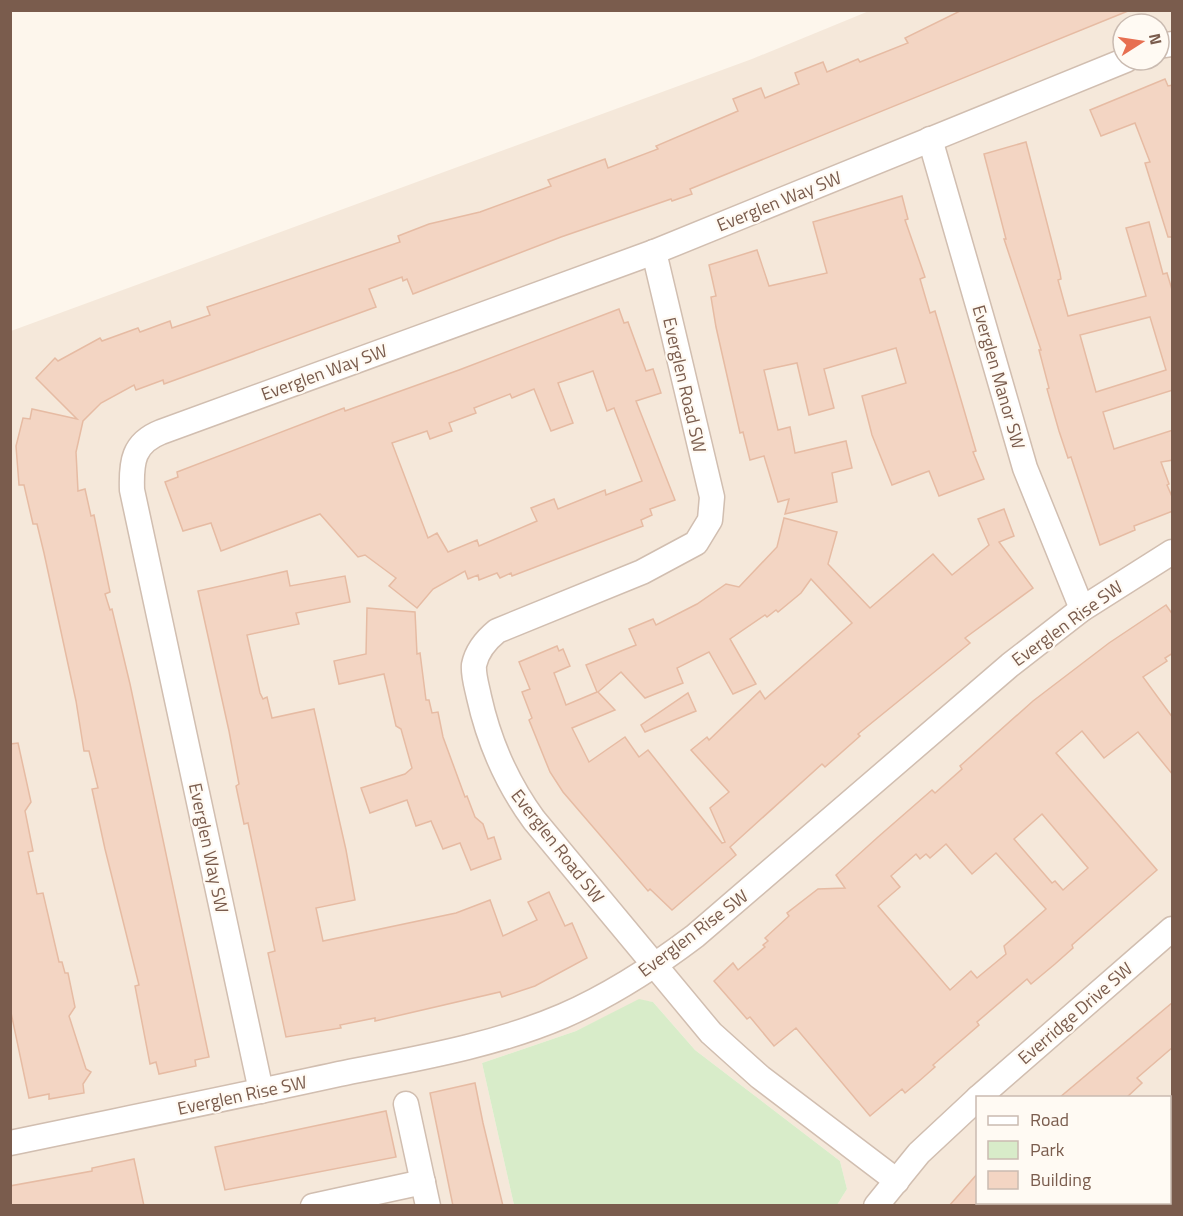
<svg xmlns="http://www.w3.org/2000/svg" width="1183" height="1216" viewBox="0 0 1183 1216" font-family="'Titillium Web',sans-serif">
  <rect width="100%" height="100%" fill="#fdf6ec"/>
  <path fill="#f5e8da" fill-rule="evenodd" d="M869,11H1172V1205H837L847,1189L840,1161L695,1050L653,1002L639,1000L576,1031L482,1063L514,1205L11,1206V331L752,59ZM1123,24H1159V60H1123ZM978,1098H1170V1202H978Z"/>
  <polygon fill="#d8ecc9" points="639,999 653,1002 695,1050 840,1161 847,1189 837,1205 514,1205 482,1063 576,1031"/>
  <g fill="#f3d5c3" stroke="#e6bba3" stroke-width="1.5" fill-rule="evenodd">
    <polygon points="962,10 1128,11 690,189 692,194 672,201 671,199 561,237 413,294 407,279 403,281 402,277 369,289 376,307 164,384 163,380 136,390 134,385 101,403 83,421 76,452 78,491 85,489 91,516 94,515 110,592 105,594 110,610 112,609 130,684 209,1057 195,1060 196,1066 159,1074 156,1062 150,1064 135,986 139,985 105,849 92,789 98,788 89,751 84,751 76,701 44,553 37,524 33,524 24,485 19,485 16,446 23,418 30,419 32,409 77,419 36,378 55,358 58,361 100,338 102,341 138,328 140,332 170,321 172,328 210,315 207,307 400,242 398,236 429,224 480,212 551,186 548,180 605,159 608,168 658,149 656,146 738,111 733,99 761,88 765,98 799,84 795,73 823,62 827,72 858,59 860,62 908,43 905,38"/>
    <polygon points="1165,79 1168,86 1173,85 1173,237 1168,237 1145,163 1150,162 1135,123 1101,136 1090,110"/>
    <path d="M1026,142L1060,273L1061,279L1058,280L1068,316L1146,296L1126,228L1149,222L1163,274L1167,273L1173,293V390L1103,412L1114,449L1173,430V460L1161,462L1169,484L1167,485L1173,499V511L1134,526L1135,530L1100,545L1071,457L1068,458L1059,431L1047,389L1049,388L1039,350H1041L1004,239H1006L984,154ZM1150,317L1166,370L1096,392L1080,335Z"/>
    <polygon points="902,196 908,219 905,220 925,277 920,279 930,313 935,311 976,451 973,452 984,479 939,496 929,471 892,485 872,435 862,396 906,383 896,348 824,369 834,408 809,415 797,363 764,370 778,430 790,427 795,453 846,441 852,468 832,473 837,502 785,514 789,499 778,502 764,456 750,460 743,432 740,433 716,327 711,297 716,296 709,265 757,250 769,286 827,273 813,222"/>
    <path d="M619,309L624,323L628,322L646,371L653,369L661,393L636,401L675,500L650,509L652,515L641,520L643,526L512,576L511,573L500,578L497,573L479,580L478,575L468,579L465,571L433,589L417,608L389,586L396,578L365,555L358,557L320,514L221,551L211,523L183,531L165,482L178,477L177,472L344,408L345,411L459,370ZM593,371L607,411L614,408L642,481L606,495L605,490L558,509L554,499L531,508L537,521L479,546L477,540L448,552L437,533L428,538L392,443L427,431L430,439L452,431L449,423L476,413L474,408L510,394L512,398L534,389L551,431L573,423L558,383Z"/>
    <path d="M1004,509L1014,536L999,542L1033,588L965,638L970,643L858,734L860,736L825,767L822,764L730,847L736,855L672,910L650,889L648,891L563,792L550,772L529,720L532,718L522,692L530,689L519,662L557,646L559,651L563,649L570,666L554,673L566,705L597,692L586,665L636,645L629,629L653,619L656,625L697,604L726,584L739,587L777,547L784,518L837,532L828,564L870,608L933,554L952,575L989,545L978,519ZM811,579L852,623L765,699L760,691L709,740L707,737L691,750L729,792L710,808L725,842L722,843L648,750L639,757L625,737L589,762L572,728L615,710L598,692L621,672L645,698L683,683L677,668L709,652L733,694L756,684L730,639L765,615L767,617L776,610L778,612L801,593Z"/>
    <polygon points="287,571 290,586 345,576 350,602 296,613 299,624 247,635 260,693 263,699 267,697 272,718 314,709 346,850 355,900 316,908 323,941 456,913 490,900 503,936 537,920 528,902 549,892 565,926 572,923 587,958 535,986 502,997 500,992 375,1021 375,1018 340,1025 341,1028 286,1037 268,953 275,951 248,823 244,824 236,786 239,784 229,731 198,591"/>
    <path d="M1166,605L1173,615V653L1165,658L1167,661L1143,677L1173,718V775L1138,732L1104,758L1082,731L1056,753L1157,870L1072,945L1073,948L1055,964L1031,984L1027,979L977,1022L979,1025L933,1065L935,1067L918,1082L905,1093L902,1089L870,1116L796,1028L774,1046L750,1017L747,1019L714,981L733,963L738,970L765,947L763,945L768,941L765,938L789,916L787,913L818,889L845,888L836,875L878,837L932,790L935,793L962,769L960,766L1033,701L1109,643ZM1042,814L1088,868L1063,890L1055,881L1052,883L1014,839ZM946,844L972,874L996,853L1046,909L1004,946L1006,954L977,978L971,971L950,990L878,906L900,887L891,876L916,854L920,859L926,854L930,858Z"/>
    <polygon points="367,608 415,612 417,654 420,653 426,700 429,700 432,713 438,712 443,737 465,797 467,796 475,817 483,824 488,839 494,837 501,859 471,870 460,843 443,849 431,821 416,826 407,800 370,813 361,788 405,774 412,768 401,729 396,726 384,674 339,684 334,661 366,654"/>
    <polygon points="688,693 696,711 645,732 641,725"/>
    <polygon points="18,743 31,802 25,811 33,851 28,852 37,894 43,893 59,962 62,962 65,973 68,973 75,1007 69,1016 86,1069 91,1072 83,1084 84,1093 49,1099 49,1094 29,1098 10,1008 10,744"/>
    <polygon points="1173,1002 1173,1047 1137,1078 1142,1083 1126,1098 1059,1098"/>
    <polygon points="475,1083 483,1123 503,1206 453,1206 430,1093"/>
    <polygon points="386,1111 396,1157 225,1190 215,1147"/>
    <polygon points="134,1159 144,1206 10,1206 10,1186 92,1171 92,1168"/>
    <polygon points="978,1173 978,1206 949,1206"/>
  </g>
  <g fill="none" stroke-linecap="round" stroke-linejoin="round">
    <defs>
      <g id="minor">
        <polyline points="1159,46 1172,44"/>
        <polyline points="930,139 1025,468 1082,609"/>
        <path d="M654,252L712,497L710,520L696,543L642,572L497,631C486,640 477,650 474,665C473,675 477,687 479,697C489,742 507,783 534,820L711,1033L760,1077L897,1181"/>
        <path d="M261,1091L132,490C131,462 133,443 161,432L654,252L1126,60"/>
        <polyline points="978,1098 1172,929"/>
        <polyline points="406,1104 428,1206"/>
        <path d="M10,1143C120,1120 230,1098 339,1074C414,1059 493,1046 563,1016C611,995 654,967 695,936L1010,665L1082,609L1172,552"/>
        <polyline points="313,1206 423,1182"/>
        <polyline points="876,1206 919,1153 978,1098"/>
      </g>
    </defs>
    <use href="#minor" stroke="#d1beb0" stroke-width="27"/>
    <use href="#minor" stroke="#fff" stroke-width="24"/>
  </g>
  <g text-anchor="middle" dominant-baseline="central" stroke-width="4.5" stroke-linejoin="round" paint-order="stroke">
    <g font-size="18" fill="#7a5c4d" stroke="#fffaf3">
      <text transform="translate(779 201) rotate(-22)">Everglen Way SW</text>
      <text transform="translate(324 372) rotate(-20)">Everglen Way SW</text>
      <text transform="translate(999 377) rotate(74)">Everglen Manor SW</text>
      <text transform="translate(685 385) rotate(77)">Everglen Road SW</text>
      <text transform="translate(1067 623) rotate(-36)">Everglen Rise SW</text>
      <text transform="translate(558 846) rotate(52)">Everglen Road SW</text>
      <text transform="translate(209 848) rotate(78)">Everglen Way SW</text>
      <text transform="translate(693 933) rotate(-37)">Everglen Rise SW</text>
      <text transform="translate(1075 1013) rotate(-41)">Everridge Drive SW</text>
      <text transform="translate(242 1095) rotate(-12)">Everglen Rise SW</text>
    </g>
  </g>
  <rect width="1183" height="1216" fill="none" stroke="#7a5c4d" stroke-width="24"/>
  <rect x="976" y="1096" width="195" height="108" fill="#fffaf3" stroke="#cabbb1" stroke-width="1.5"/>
  <rect x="988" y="1116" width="30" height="9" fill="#ffffff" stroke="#cabbb1" stroke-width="1.5"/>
  <text x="1030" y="1126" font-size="18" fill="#7a5c4d">Road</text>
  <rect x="988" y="1141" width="30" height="18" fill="#d8ecc9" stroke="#cabbb1" stroke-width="1.5"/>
  <text x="1030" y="1156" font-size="18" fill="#7a5c4d">Park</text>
  <rect x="988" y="1171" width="30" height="18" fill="#f3d5c3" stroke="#cabbb1" stroke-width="1.5"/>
  <text x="1030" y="1186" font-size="18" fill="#7a5c4d">Building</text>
  <g transform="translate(1141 42) rotate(78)"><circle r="28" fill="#fffaf3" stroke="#cabbb1" stroke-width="1.5"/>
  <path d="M0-4.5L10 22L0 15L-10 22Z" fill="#e76f51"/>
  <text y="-9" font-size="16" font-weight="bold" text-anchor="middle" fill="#7a5c4d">N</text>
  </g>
</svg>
